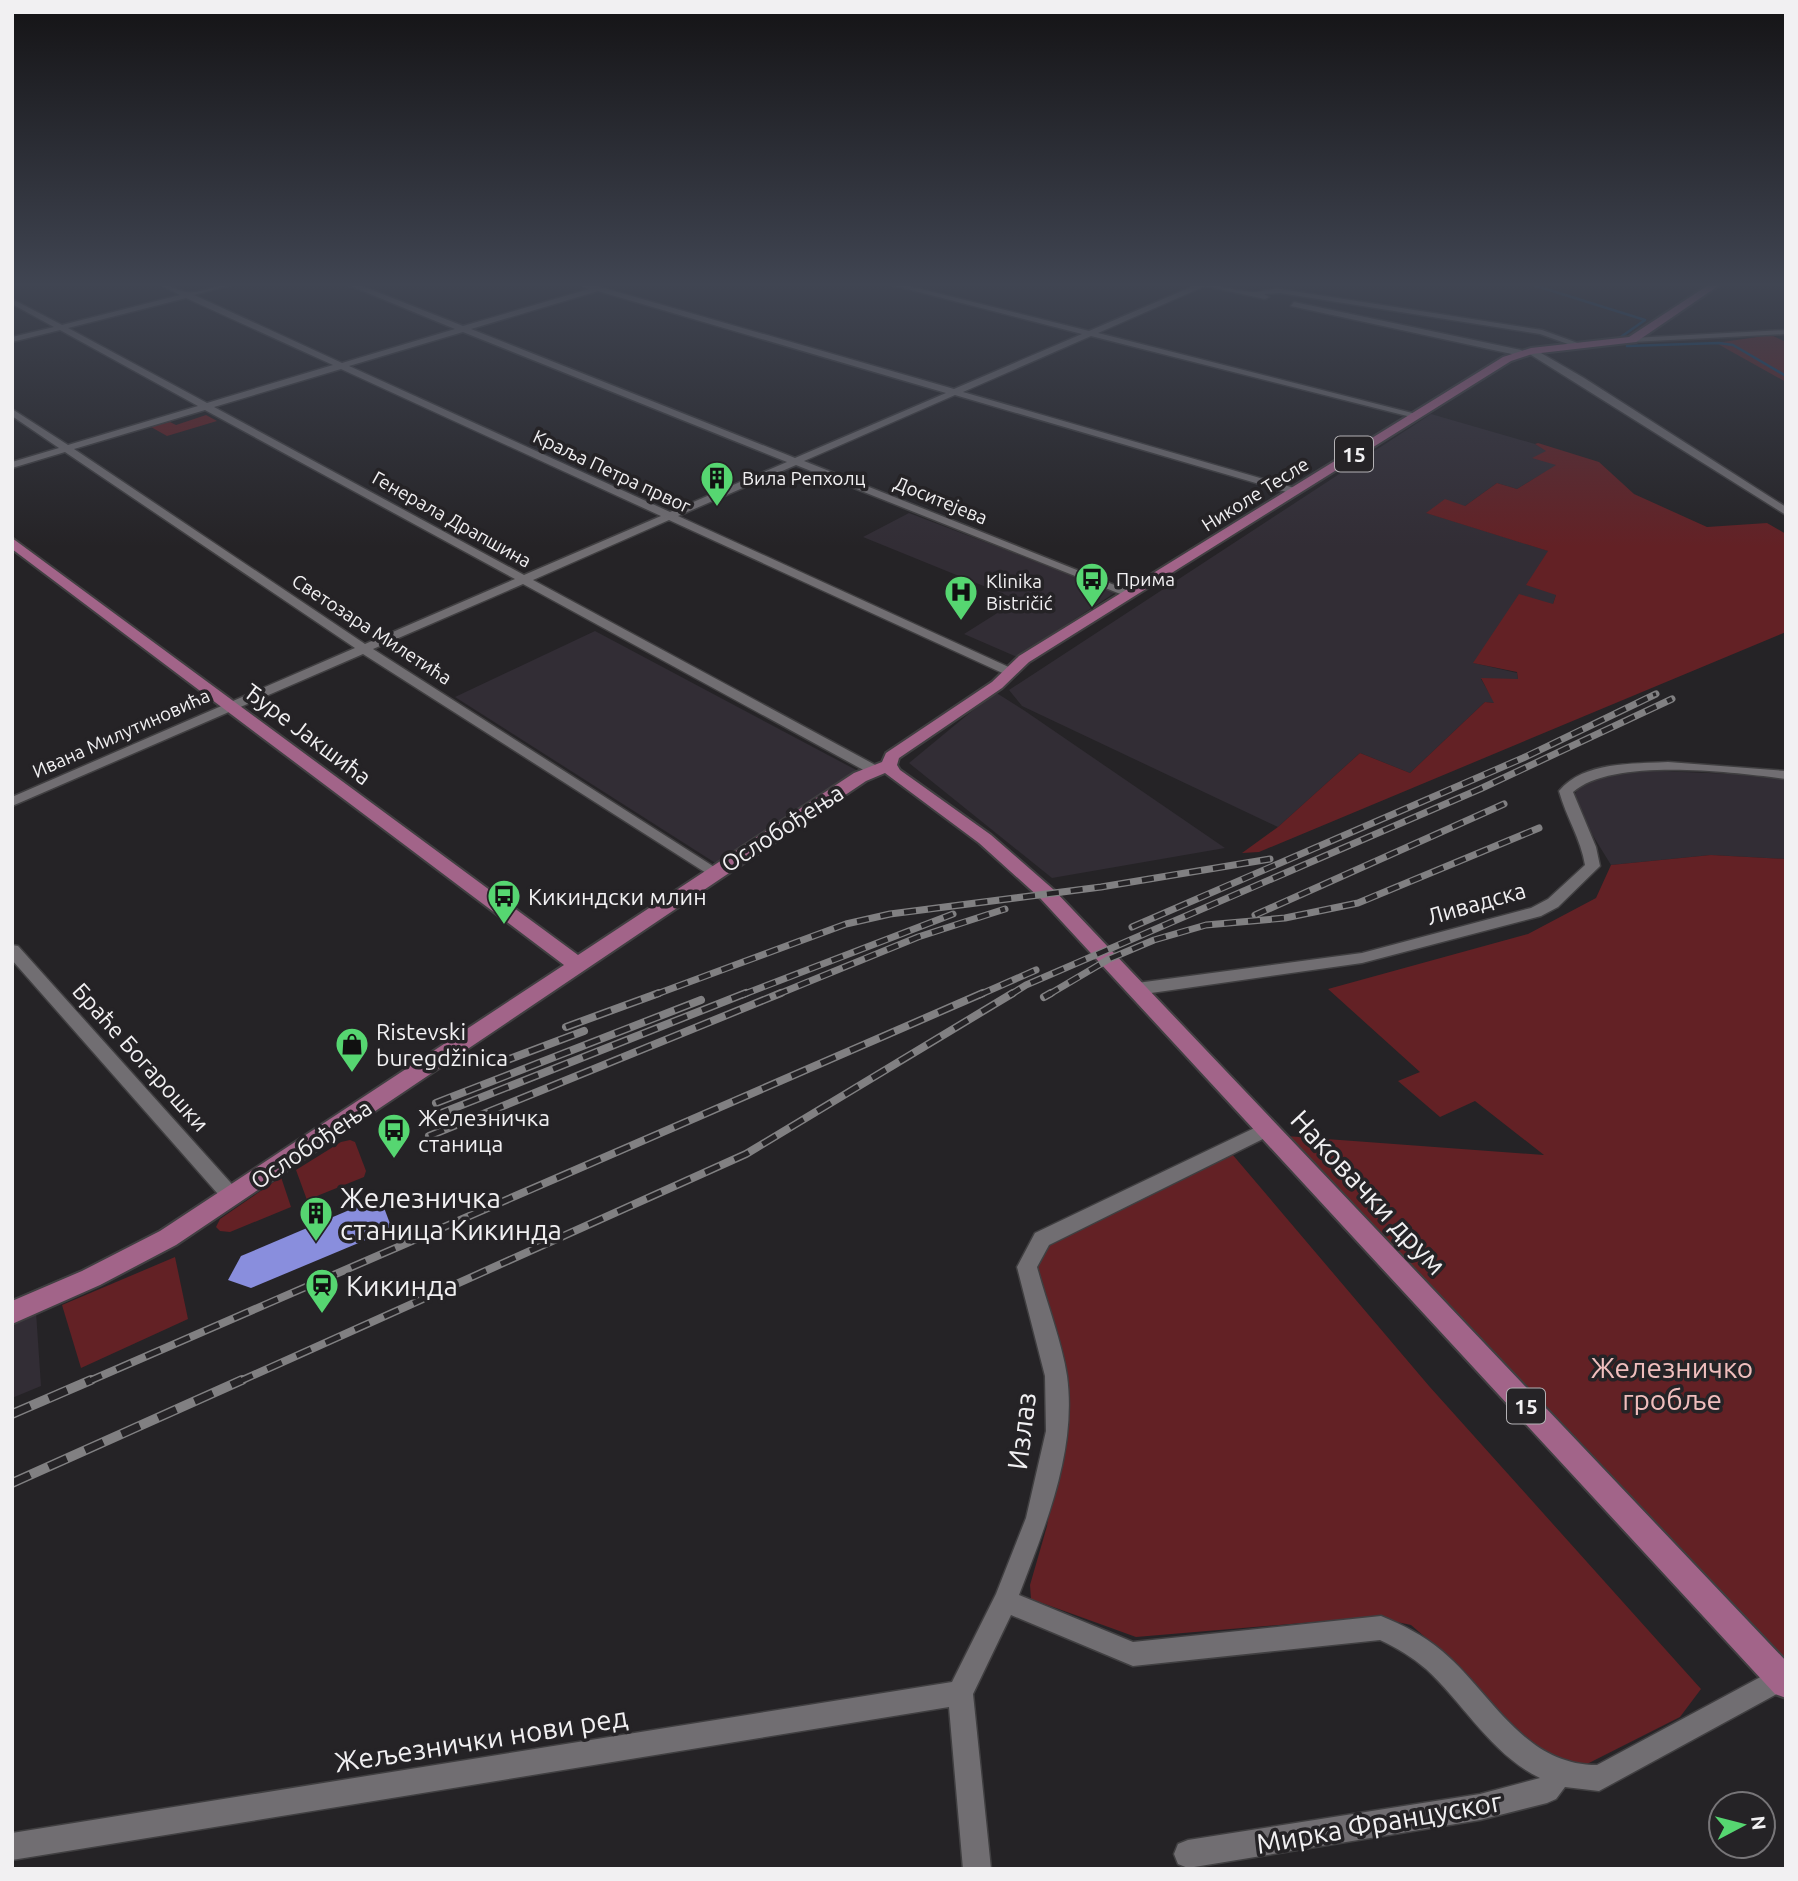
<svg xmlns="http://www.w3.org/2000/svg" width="1798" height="1881" viewBox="0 0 1798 1881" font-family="Ubuntu,sans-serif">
  <rect width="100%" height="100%" fill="#252326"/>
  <g fill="#322d35">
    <polygon points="1431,414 1535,444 1547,451 1557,465 1517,489 1497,483 1465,506 1427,513 1549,551 1556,595 1553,604 1474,663 1517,673 1518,679 1481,679 1495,703 1485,702 1410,773 1360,753 1278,827 1022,706 1009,690"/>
    <polygon points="909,513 1116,592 1017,657 964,634 1018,600 863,537"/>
    <polygon points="595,631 858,771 717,864 455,697"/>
    <polygon points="995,692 1025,711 1225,848 1052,878 909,763"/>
    <polygon points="1633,770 1759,775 1786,779 1786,859 1711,855 1611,865 1571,800 1582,783"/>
    <polygon points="36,1312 41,1386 12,1398 12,1321"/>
  </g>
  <g fill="#632125">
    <polygon points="1771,335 1786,342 1786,382 1716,343"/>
    <polygon points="206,415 217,421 167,436 151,427 170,422 176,425"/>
    <polygon points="1538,443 1599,462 1634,494 1707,527 1767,523 1786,534 1786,632 1259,852 1242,853 1278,827 1360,753 1410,773 1485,702 1494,703 1481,678 1518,679 1517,672 1473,663 1519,594 1553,604 1556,595 1526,585 1548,551 1426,513 1445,499 1465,506 1497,483 1517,489 1556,465 1532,458 1546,451 1535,444"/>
    <polygon points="1711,855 1786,859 1786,1670 1286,1136 1544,1155 1475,1101 1440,1117 1398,1081 1420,1072 1328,989 1528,934 1596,898 1611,865"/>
    <polygon points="350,1140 355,1142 366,1171 364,1177 307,1200 296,1170 341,1142"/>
    <polygon points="1232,1154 1429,1386 1701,1689 1680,1717 1581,1767 1534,1754 1446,1655 1411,1625 1374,1617 1136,1637 1031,1599 1030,1585 1047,1526 1064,1421 1036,1270 1049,1245"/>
    <polygon points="281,1177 291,1207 230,1232 220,1231 216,1227 220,1219"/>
    <polygon points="175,1257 188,1319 81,1368 62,1305"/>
  </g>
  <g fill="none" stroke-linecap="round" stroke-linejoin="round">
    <g stroke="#0c4571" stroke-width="2.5">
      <polyline points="1530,284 1645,320 1618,339"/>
      <polyline points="1627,346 1719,343 1733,345 1786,376"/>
    </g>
  </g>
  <polygon fill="#898edd" points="380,1197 392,1229 251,1288 228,1280 241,1256"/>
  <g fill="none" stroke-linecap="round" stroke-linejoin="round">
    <defs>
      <g id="minor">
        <path d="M159,284C170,284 177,291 187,292C199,294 219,284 234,284L194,295L342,363L455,329L346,284H357L463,326L589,289L578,284H590L954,389L1082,334L888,284H901L1089,331L1198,284C1217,284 1234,291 1253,292C1262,292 1270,288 1280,289L1542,330L1586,346L1579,348L1540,334L1280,293L1264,294L1269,297L1265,299L1205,286L1098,333L1420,415L1415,418L1091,336L963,392L1298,489V493H1290L955,395L804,461L1132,592V596L1128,597L796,465L678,516L1013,669V675L1009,676L669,520L533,580L879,767L881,770L879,773H869L523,584L373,649L719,870L721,873L719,876L714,878L363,654L12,806V797L355,648L65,452L12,468V462L59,448L12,416V409L68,445L198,406L60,330L12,342V337L54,327L12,304V299L62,325L180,295ZM598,291L946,393L795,458L471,329ZM186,298L333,365L207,403L68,328ZM463,332L787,462L670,512L349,366ZM341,369L661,516L524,575L214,407ZM205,410L515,579L365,644L74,449Z"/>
        <polygon points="1294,302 1521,350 1525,353 1521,356 1291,306"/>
        <polygon points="1786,330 1786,334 1632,342 1628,340 1632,338"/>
        <polygon points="1528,349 1534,349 1584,378 1786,507 1786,515 1528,353"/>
        <path d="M1668,762L1786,771V779C1734,772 1613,757 1573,792L1596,847L1600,866L1558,907L1541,916L1362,963L1137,995L1129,989L1137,983L1362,953L1531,908L1548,899L1585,865C1581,839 1566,817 1559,791C1584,761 1633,764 1668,762Z"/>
        <polygon points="12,945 18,946 239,1192 241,1197 239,1202 232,1205 225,1202 12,960"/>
        <path d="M1267,1122L1273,1124L1276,1129L1273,1134L1049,1245L1037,1267C1046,1301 1062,1342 1067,1376C1077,1451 1045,1527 1019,1595L1133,1642L1381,1616C1403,1625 1423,1635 1442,1651C1492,1693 1523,1765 1597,1765L1781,1666L1786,1668V1689L1599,1791L1565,1787L1556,1799L1547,1803L1480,1820L1188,1868L1178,1864L1174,1854L1178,1844L1188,1840L1480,1794L1540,1778C1492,1755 1464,1704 1426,1669C1412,1657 1397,1648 1380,1640L1133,1666L1011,1615L973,1694L991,1869H963L949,1707L12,1860V1833L952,1682L996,1594L1026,1518L1046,1431L1045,1376L1017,1267L1035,1233Z"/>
      </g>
      <polygon id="major" points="1710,284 1721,284 1636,342 1532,354 1511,361 1029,662 1002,688 899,758 897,765 900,770 991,835 1054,890 1786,1661 1786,1698 1775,1694 1040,898 979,843 885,773 866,781 176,1245 100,1285 12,1324 12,1301 82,1271 160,1231 564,965 12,549 12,538 578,955 854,773 882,762 886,753 992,682 1019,656 1503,357 1531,348 1629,337"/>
    </defs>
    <use href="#minor" stroke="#403f41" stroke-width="3"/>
    <use href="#major" stroke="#403f41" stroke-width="4"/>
    <use href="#minor" fill="#716e72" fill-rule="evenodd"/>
    <use href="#major" fill="#a26489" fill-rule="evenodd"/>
    <defs>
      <polyline id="rail-far3" points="1653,695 1656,694"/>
      <g id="rail-far2">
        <polyline points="1255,915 1504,804"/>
        <polyline points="1132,927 1523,758 1656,694"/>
        <polyline points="654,995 846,924 890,914 1101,887 1270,859"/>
        <polyline points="742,995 953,914"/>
        <polyline points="776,995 918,937 1005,909"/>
        <polyline points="979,995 1036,970"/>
        <polyline points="1010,995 1026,985 1480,789 1672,699"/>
        <polyline points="1048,995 1109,959 1154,940 1206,925 1285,918 1358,903 1539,828"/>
      </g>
      <g id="rail-far1">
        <polyline points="1044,997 1051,993"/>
        <polyline points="566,1027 659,993"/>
        <polyline points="499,1063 584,1031"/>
        <polyline points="436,1103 701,1000"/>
        <polyline points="434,1116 746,993"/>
        <polyline points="429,1136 781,993"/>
        <polyline points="87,1382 983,993"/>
        <polyline points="238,1382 746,1154 1013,993"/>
      </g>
      <g id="rail">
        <polyline points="12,1414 91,1380"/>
        <polyline points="12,1483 242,1380"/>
      </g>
    </defs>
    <use href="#rail-far3" stroke="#818082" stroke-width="5"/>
    <use href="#rail-far2" stroke="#818082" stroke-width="7"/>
    <use href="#rail-far1" stroke="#818082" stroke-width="8"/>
    <use href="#rail" stroke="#818082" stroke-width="10"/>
    <use href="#rail-far3" stroke="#252326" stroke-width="3.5" stroke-dasharray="10" stroke-linecap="butt"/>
    <use href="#rail-far2" stroke="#252326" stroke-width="4.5" stroke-dasharray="12" stroke-linecap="butt"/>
    <use href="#rail-far1" stroke="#252326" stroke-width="5" stroke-dasharray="16" stroke-linecap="butt"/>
    <use href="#rail" stroke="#252326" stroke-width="7" stroke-dasharray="20" stroke-linecap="butt"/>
  </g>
  <linearGradient id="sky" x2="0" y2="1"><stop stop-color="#141315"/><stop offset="0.52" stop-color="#404552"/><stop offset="1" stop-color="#404552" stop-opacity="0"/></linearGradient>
  <rect width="1798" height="547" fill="url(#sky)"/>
  <defs>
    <symbol id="building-pin" viewBox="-11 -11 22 30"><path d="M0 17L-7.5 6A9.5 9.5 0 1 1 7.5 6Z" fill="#56d671" stroke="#252326"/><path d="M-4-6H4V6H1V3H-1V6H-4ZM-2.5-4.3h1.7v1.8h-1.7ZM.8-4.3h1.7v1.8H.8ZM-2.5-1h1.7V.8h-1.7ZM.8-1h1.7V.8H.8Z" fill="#111"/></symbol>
    <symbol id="bus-pin" viewBox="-11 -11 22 30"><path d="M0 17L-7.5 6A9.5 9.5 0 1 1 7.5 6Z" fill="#56d671" stroke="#252326"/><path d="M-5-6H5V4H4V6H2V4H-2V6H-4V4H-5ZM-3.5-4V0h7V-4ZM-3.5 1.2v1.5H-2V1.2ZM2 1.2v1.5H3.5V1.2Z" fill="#111"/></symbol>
    <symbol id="hospital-pin" viewBox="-11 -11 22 30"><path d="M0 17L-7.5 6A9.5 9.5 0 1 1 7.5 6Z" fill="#56d671" stroke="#252326"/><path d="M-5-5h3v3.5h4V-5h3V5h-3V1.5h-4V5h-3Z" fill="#111"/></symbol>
    <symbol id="shop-pin" viewBox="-11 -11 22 30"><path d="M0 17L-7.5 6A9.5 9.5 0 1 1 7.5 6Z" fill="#56d671" stroke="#252326"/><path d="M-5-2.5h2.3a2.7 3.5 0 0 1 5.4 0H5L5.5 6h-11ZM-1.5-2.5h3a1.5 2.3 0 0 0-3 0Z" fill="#111"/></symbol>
    <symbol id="station-pin" viewBox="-11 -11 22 30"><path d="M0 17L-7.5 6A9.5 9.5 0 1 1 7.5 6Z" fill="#56d671" stroke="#252326"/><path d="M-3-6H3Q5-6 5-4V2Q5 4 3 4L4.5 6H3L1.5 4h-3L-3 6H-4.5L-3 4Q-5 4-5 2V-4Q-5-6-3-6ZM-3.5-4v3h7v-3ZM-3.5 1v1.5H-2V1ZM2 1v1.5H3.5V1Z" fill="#111"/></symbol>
  </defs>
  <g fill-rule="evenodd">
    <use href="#building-pin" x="698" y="459" width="38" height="52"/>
    <use href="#bus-pin" x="1073" y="560" width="38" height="52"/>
    <use href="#hospital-pin" x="942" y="573" width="38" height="52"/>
    <use href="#bus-pin" x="485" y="877" width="38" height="52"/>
    <use href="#shop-pin" x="333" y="1025" width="38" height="52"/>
    <use href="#bus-pin" x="375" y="1111" width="38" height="52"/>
    <use href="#building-pin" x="297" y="1194" width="38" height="52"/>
    <use href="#station-pin" x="303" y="1266" width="38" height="52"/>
  </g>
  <g text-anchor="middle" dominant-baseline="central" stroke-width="7" stroke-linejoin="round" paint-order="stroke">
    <g font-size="19" fill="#f1f0f2" stroke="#252326">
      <text transform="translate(612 471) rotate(25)">Краља Петра првог</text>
      <text transform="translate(1255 494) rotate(-32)">Николе Тесле</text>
      <text transform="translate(941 500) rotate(22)">Доситејева</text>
      <text transform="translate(452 519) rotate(29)">Генерала Драпшина</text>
      <text transform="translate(372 629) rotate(33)">Светозара Милетића</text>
      <text transform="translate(121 733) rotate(-24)">Ивана Милутиновића</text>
    </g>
    <g font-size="19" fill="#f1f0f2" stroke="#252326" text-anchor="start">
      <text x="742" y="478">Вила Репхолц</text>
      <text x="1116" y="579">Прима</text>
      <text x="986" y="581">Klinika<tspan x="986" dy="22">Bistričić</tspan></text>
    </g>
    <g fill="#252326" stroke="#b4b2b5" stroke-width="2">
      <rect x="1335" y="436.5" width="38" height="35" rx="5"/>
      <rect x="1507" y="1388.5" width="38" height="35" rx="5"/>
    </g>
    <g font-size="21" font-weight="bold" fill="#f1f0f2">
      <text x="1354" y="454">15</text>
      <text x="1526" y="1406">15</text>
    </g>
    <g font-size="23" fill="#f1f0f2" stroke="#252326">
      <text transform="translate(308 734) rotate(37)">Ђуре Јакшића</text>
      <text transform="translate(782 828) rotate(-33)">Ослобођења</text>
      <text transform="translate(1476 903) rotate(-16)">Ливадска</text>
      <text transform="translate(141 1057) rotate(48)">Браће Богарошки</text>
      <text transform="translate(311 1144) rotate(-34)">Ослобођења</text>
    </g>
    <g font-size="23" fill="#f1f0f2" stroke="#252326" text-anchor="start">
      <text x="528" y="896">Кикиндски млин</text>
      <text x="376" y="1031">Ristevski<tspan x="376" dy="26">buregdžinica</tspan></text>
      <text x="418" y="1117">Железничка<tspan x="418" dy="26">станица</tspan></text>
    </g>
    <g font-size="28" fill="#f1f0f2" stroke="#252326">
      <text transform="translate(1369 1192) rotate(47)">Наковачки друм</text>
      <text transform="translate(1021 1431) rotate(-83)">Излаз</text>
      <text transform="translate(481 1739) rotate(-9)">Жељезнички нови ред</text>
      <text transform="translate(1379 1822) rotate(-10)">Мирка Француског</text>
    </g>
    <g font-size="28" fill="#f1f0f2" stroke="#252326" text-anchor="start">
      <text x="340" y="1197">Железничка<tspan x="340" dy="32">станица Кикинда</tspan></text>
      <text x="346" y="1285">Кикинда</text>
    </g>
    <g font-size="28" fill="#f0bebd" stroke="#252326">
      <text x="1672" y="1367">Железничко<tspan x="1672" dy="32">гробље</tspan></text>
    </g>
  </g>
  <rect width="1798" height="1881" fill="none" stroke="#f1f0f2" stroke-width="28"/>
  <g transform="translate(1742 1825) rotate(83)"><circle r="33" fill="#252326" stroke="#777578" stroke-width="2"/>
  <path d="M0-5L12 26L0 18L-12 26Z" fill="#56d671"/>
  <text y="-10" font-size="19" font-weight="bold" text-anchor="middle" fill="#f1f0f2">N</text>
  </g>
</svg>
